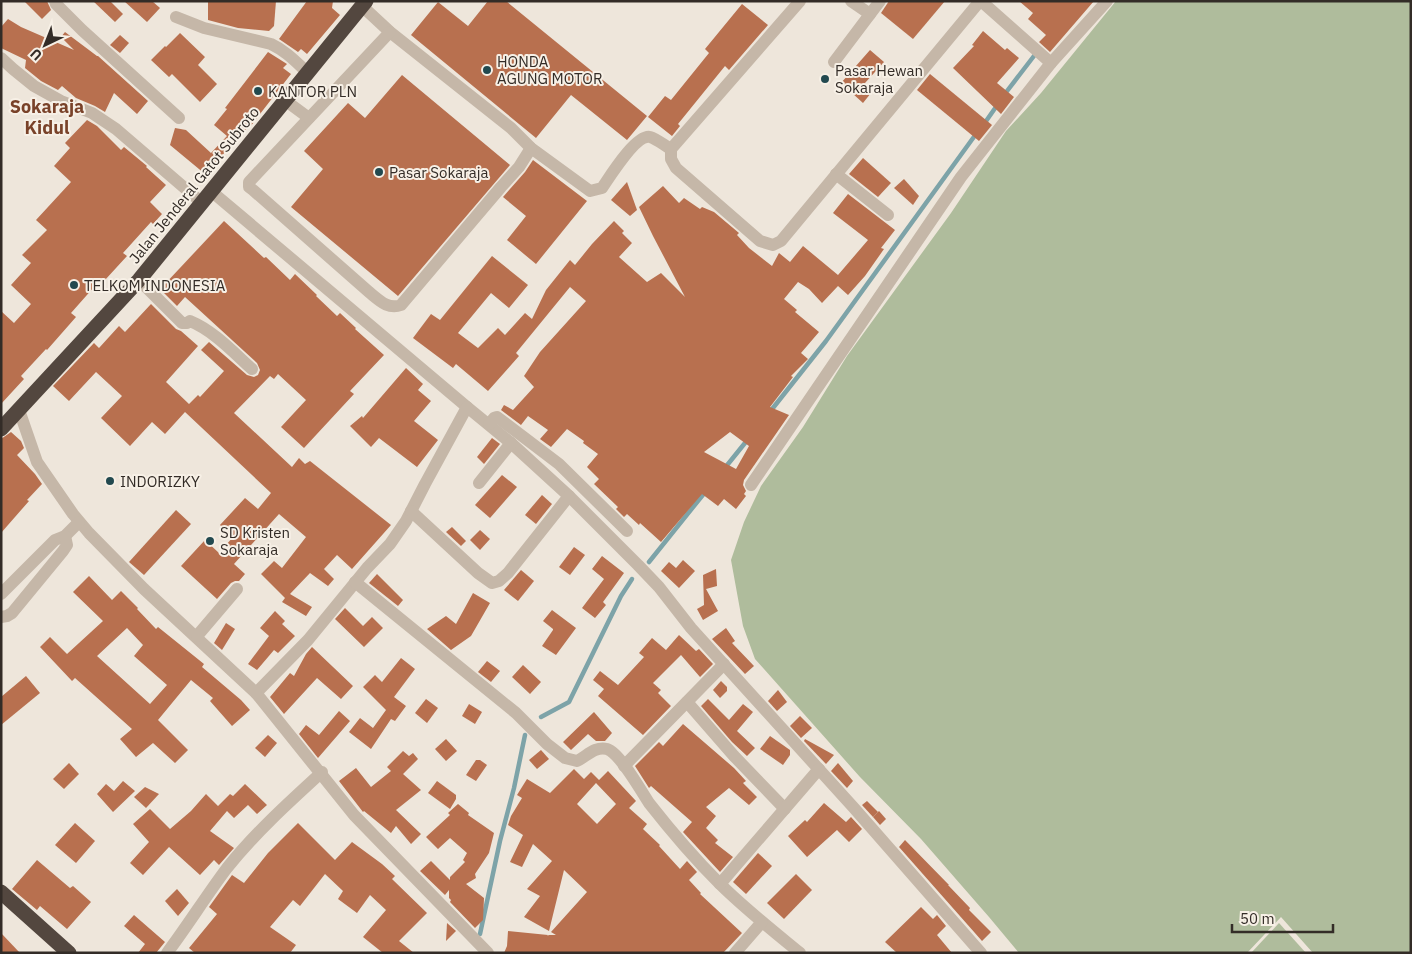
<svg xmlns="http://www.w3.org/2000/svg" width="1412" height="954" viewBox="0 0 1412 954" font-family="'IBM Plex Sans',sans-serif">
  <rect width="100%" height="100%" fill="#eee6db"/>
  <g fill="#afbc9c">
    <polygon points="1116,1 1411,1 1411,953 1313,953 1281,917 1247,953 1019,953 989,917 921,839 860,777 755,659 743,626 731,560 744,522 761,486 803,427 847,356 951,213 1006,131 1041,93"/>
    <polygon points="1279,923 1306,953 1251,953"/>
  </g>
  <g fill="none" stroke-linecap="round" stroke-linejoin="round">
    <g stroke="#7da3a8" stroke-width="4.5">
      <polyline points="1004,95 1037,52"/>
      <polyline points="984,124 998,104"/>
      <polyline points="769,413 826,341 976,134"/>
      <polyline points="724,469 749,438"/>
      <polyline points="649,562 706,491"/>
      <polyline points="541,717 569,702 621,596 632,579"/>
      <polyline points="480,934 500,841 514,788 525,735"/>
    </g>
  </g>
  <g fill="#b8704f" fill-rule="evenodd">
    <polygon points="24,1 47,1 51,10 42,19"/>
    <polygon points="93,1 110,1 123,14 115,22"/>
    <polygon points="124,1 152,1 160,8 147,22"/>
    <polygon points="208,1 276,1 274,26 269,31 238,28 208,20"/>
    <polygon points="307,1 333,1 332,8 340,15 307,54 301,49 298,52 279,39"/>
    <polygon points="488,1 506,1 647,116 627,140 571,95 536,138 411,35 438,2 468,26"/>
    <polygon points="889,1 945,1 913,39 881,13"/>
    <polygon points="1019,1 1094,1 1050,52 1039,42 1046,35 1028,19 1033,13"/>
    <polygon points="742,4 768,25 729,70 725,66 678,124 680,126 672,136 648,117 665,96 671,100 709,53 705,49"/>
    <polygon points="8,19 21,27 74,50 61,37 65,32 97,56 98,56 148,101 137,114 114,93 105,112 95,106 76,98 62,86 58,90 41,81 25,68 26,60 1,48 1,27"/>
    <polygon points="983,31 1005,50 1007,48 1019,58 997,83 1014,97 1001,114 953,68 974,46 972,45"/>
    <polygon points="180,33 205,57 198,65 217,84 200,102 172,74 169,77 151,60 165,46 166,47"/>
    <polygon points="120,35 129,43 120,53 110,45"/>
    <polygon points="870,50 884,62 865,83 871,93 863,103 841,83"/>
    <polygon points="268,52 287,64 283,68 291,74 250,127 249,126 205,174 170,145 175,128 186,130 211,153 227,136 214,125 227,109 225,108"/>
    <polygon points="930,74 992,125 979,141 917,90"/>
    <polygon points="402,75 510,165 398,296 291,207 323,169 304,151 348,103 365,118"/>
    <polygon points="87,120 97,126 121,150 124,147 147,166 146,167 166,185 150,202 162,214 153,224 151,222 123,253 127,256 105,280 102,278 71,313 76,317 47,350 46,349 21,376 24,379 1,404 1,311 14,323 31,304 11,285 31,263 22,255 47,230 36,220 71,182 54,166 70,148 65,143"/>
    <polygon points="863,158 891,183 878,197 849,174"/>
    <polygon points="533,160 587,201 536,264 507,240 526,216 503,197 525,172"/>
    <polygon points="904,179 919,196 913,205 894,188"/>
    <polygon points="627,182 637,210 630,216 611,200"/>
    <path d="M663,186L679,203L684,198L700,209L702,207L714,212L739,233L737,235L749,248L772,266L779,253L790,262L803,246L838,275L868,240L833,213L848,194L895,230L881,248L884,249L865,276L848,295L838,286L822,303L809,289L798,282L784,299L797,310L795,312L819,332L801,353L808,359L791,376L793,377L770,407L789,415L744,480L743,485L746,491L744,494L746,496L736,509L724,499L718,506L702,494L661,542L640,523L639,525L627,514L624,517L616,509L618,507L594,484L599,479L587,467L598,454L583,443L584,441L567,429L551,447L540,439L548,430L528,416L521,425L501,410L504,405L513,410L534,387L524,376L540,352L586,301L570,287L516,353L519,356L488,391L456,364L453,368L413,338L431,314L440,320L492,256L528,285L509,308L491,293L458,333L478,348L498,328L505,335L525,313L532,319L546,290L570,260L575,265L592,244L614,221L624,231L622,233L632,243L619,257L647,282L661,273L685,297L653,236L639,207ZM730,432L749,446L736,469L704,452Z"/>
    <polygon points="224,221 264,258 266,257 290,280 295,274 317,295 316,296 337,316 340,313 356,328 355,329 384,355 350,391 354,394 304,448 281,427 306,400 278,374 274,379 270,376 234,413 292,467 299,458 305,464 310,461 391,525 352,569 337,555 324,569 334,579 328,586 310,573 290,594 312,607 306,616 282,602 285,598 261,574 274,561 282,568 306,537 279,514 234,564 245,574 239,581 235,581 231,583 217,599 181,566 205,540 219,553 233,537 220,525 245,498 258,509 271,493 185,412 165,434 152,422 130,446 101,418 122,396 96,372 69,401 53,386 94,343 99,348 119,326 125,332 151,304 176,329 181,331 198,346 166,382 189,404 198,395 200,397 224,371 201,350 209,342 247,375 254,377 258,375 260,370 257,363 185,297 177,306 156,285 160,281 164,285"/>
    <polygon points="406,368 423,384 418,390 431,401 414,421 438,440 417,467 379,438 371,447 350,426 362,416 363,418"/>
    <polygon points="11,432 21,441 24,448 17,455 35,474 42,484 27,500 29,501 1,533 1,439"/>
    <polygon points="492,438 500,444 484,464 477,457"/>
    <polygon points="502,475 517,487 490,518 475,505"/>
    <polygon points="542,495 552,504 536,524 525,515"/>
    <polygon points="176,510 191,524 144,575 129,562"/>
    <polygon points="452,527 466,541 461,546 446,532"/>
    <polygon points="480,530 490,539 480,550 470,540"/>
    <polygon points="574,547 585,555 570,575 559,567"/>
    <polygon points="602,556 624,573 603,602 606,605 595,618 582,608 604,579 592,569"/>
    <polygon points="683,560 695,571 679,588 661,571 669,562 676,568"/>
    <polygon points="716,569 717,586 706,589 718,611 703,620 697,609 704,605 703,575"/>
    <polygon points="521,570 534,581 518,601 504,590"/>
    <polygon points="377,574 403,600 398,606 369,583"/>
    <path d="M89,576L112,600L121,591L138,608L137,609L156,629L158,627L204,664L202,667L241,700L250,710L232,726L210,701L213,698L191,680L158,720L188,750L175,763L153,743L136,757L120,739L132,729L75,678L72,681L40,647L50,637L67,654L103,621L73,592ZM127,628L143,645L134,656L167,685L150,704L97,656Z"/>
    <polygon points="473,593 490,603 471,636 451,650 427,629 446,616 456,624"/>
    <polygon points="345,608 363,626 372,617 383,628 364,647 335,619"/>
    <polygon points="552,610 576,628 556,655 542,646 553,630 553,629 543,621"/>
    <polygon points="275,611 285,621 282,624 295,636 278,653 274,650 257,670 248,664 269,636 260,628"/>
    <polygon points="226,623 235,629 222,650 214,643"/>
    <polygon points="726,628 735,641 732,643 754,666 745,674 712,639"/>
    <polygon points="679,635 696,651 699,649 713,664 700,677 681,655 653,683 661,690 658,693 671,706 643,735 598,696 604,689 593,680 600,671 618,685 644,657 639,653 652,638 666,650"/>
    <polygon points="312,647 353,686 341,699 317,678 284,714 270,697 290,673 294,676 306,654"/>
    <polygon points="401,658 415,669 394,697 406,706 395,721 391,719 371,749 349,732 360,718 373,728 386,710 363,687 375,675 382,682"/>
    <polygon points="487,661 500,671 491,682 478,672"/>
    <polygon points="523,665 541,682 530,694 512,677"/>
    <polygon points="26,676 40,693 1,725 1,697"/>
    <polygon points="721,681 727,687 727,691 720,698 713,690"/>
    <polygon points="778,690 787,702 777,711 768,701"/>
    <polygon points="426,699 438,708 427,723 415,713"/>
    <polygon points="708,699 729,720 743,704 753,712 737,731 755,748 747,756 732,742 701,706"/>
    <polygon points="469,704 482,712 475,724 462,716"/>
    <polygon points="339,711 350,721 318,758 299,734 306,725 319,735"/>
    <polygon points="594,712 612,733 605,741 596,741 588,734 571,750 563,742"/>
    <polygon points="800,716 812,728 801,738 790,726"/>
    <polygon points="683,724 734,768 746,781 743,783 757,797 749,805 729,788 706,807 716,816 706,828 718,840 715,843 733,857 720,872 683,832 692,822 651,786 649,788 635,766 659,742 663,746"/>
    <polygon points="268,735 277,743 265,757 255,748"/>
    <polygon points="770,736 790,750 790,755 783,765 760,749"/>
    <polygon points="446,739 457,751 446,761 435,749"/>
    <polygon points="805,739 834,755 826,764 804,741"/>
    <polygon points="541,750 549,759 537,769 529,760"/>
    <polygon points="403,751 409,756 413,753 418,759 403,774 421,790 396,810 421,834 411,844 396,826 391,833 364,811 363,812 339,781 356,768 371,787 391,771 387,767"/>
    <polygon points="476,760 480,760 487,765 476,781 466,775"/>
    <polygon points="69,763 79,774 64,789 53,779"/>
    <polygon points="838,763 853,781 847,788 831,771"/>
    <path d="M574,769L584,779L591,772L599,780L608,771L636,801L629,808L647,824L643,829L660,845L659,846L680,869L687,861L697,872L689,880L701,893L700,894L742,933L723,953H504L507,946L508,931L548,935L547,936L549,935H556L551,932L587,892L564,870L549,931L524,917L540,896L527,889L552,861L533,844L522,867L510,862L523,835L508,825L511,816L522,798L517,795L527,779L550,793ZM596,783L616,804L597,824L577,804Z"/>
    <polygon points="123,781 135,791 113,812 97,794 106,784 114,791"/>
    <polygon points="437,781 456,795 456,799 450,809 428,793"/>
    <polygon points="245,784 267,805 257,814 248,805 234,818 227,811 210,831 234,848 219,865 214,860 200,875 169,847 143,875 130,863 149,842 133,824 150,809 170,829 191,811 206,794 218,806 230,794 233,796"/>
    <polygon points="145,787 159,794 146,808 134,797"/>
    <polygon points="867,801 878,812 873,817 862,805"/>
    <polygon points="824,803 846,822 851,817 862,829 849,842 837,830 807,857 788,836 805,820 807,822"/>
    <polygon points="458,804 469,813 468,815 494,833 489,853 475,874 476,878 466,884 484,898 483,920 475,928 450,902 451,900 449,898 449,890 445,895 420,871 431,861 450,880 450,877 465,862 463,860 467,853 450,838 438,849 426,837 450,815 448,813"/>
    <polygon points="879,811 886,819 880,825 873,817"/>
    <polygon points="75,823 95,841 76,863 55,845"/>
    <polygon points="298,823 335,860 352,842 382,864 395,876 392,879 427,913 399,941 414,953 383,953 363,937 386,910 370,895 357,913 338,899 343,891 325,874 300,906 293,900 270,927 296,945 290,953 195,953 189,948 217,914 209,907 232,875 244,883 268,853"/>
    <polygon points="905,840 949,885 948,885 970,908 969,910 991,932 982,941 899,847"/>
    <polygon points="758,853 772,866 746,894 733,882"/>
    <polygon points="37,860 70,888 73,886 91,902 67,929 40,906 37,910 12,889"/>
    <polygon points="796,874 812,890 784,919 767,903"/>
    <polygon points="177,889 189,903 178,916 165,901"/>
    <polygon points="921,907 933,919 937,915 946,926 937,935 952,953 897,953 885,942"/>
    <polygon points="134,915 165,942 156,953 138,953 145,944 124,926"/>
    <polygon points="447,923 456,931 446,941"/>
    <polygon points="1,933 20,953 1,953"/>
  </g>
  <g fill="none" stroke-linecap="round" stroke-linejoin="round">
    <g stroke="#c5b7a8" stroke-width="12">
      <polyline points="55,1 56,4 82,30 179,118"/>
      <polyline points="800,1 671,149 671,159 676,168 760,241 773,245 781,241 980,1"/>
      <polyline points="851,1 870,14"/>
      <polyline points="981,1 1051,63"/>
      <path d="M362,6L390,32L511,128L531,148L590,191L602,188C609,178 636,134 650,137C657,139 665,146 671,149"/>
      <path d="M176,17L204,28L271,44C286,51 296,62 308,73"/>
      <path d="M390,32L249,182V187L253,190L369,292C379,300 388,310 401,305L501,187L519,167L531,148"/>
      <polyline points="1,58 13,69 34,86 61,101 92,113 116,129 201,202"/>
      <polyline points="834,62 880,1"/>
      <polyline points="286,101 309,118"/>
      <polyline points="836,174 888,215"/>
      <polyline points="211,191 467,407 511,443 569,496 638,565 659,587 691,628 854,808 981,953"/>
      <path d="M139,280L182,323H187L190,321C214,331 233,352 252,369"/>
      <polyline points="467,407 425,484 406,521 390,544 367,568 308,640 256,693 354,815 488,953"/>
      <polyline points="19,410 37,462 73,514 89,533 144,589 256,693"/>
      <polyline points="489,424 494,418 497,417 559,464 627,531"/>
      <polyline points="479,483 511,443"/>
      <polyline points="751,485 961,177 1051,63 1107,1"/>
      <polyline points="411,511 478,573 492,583 499,581 508,573 569,496"/>
      <path d="M355,582L516,713L547,744L565,758L577,761C587,756 595,746 607,749C620,753 641,791 649,803C671,831 694,858 719,883C744,908 772,930 800,953"/>
      <polyline points="1,594 55,540 65,536 79,522"/>
      <polyline points="1,617 7,616 12,613 63,551 67,545 65,536"/>
      <polyline points="197,636 237,589"/>
      <polyline points="687,702 734,756 785,809"/>
      <polyline points="624,766 724,664"/>
      <polyline points="720,884 819,769"/>
      <path d="M167,953C188,925 206,896 227,868C255,833 288,803 322,772"/>
      <polyline points="735,953 762,922"/>
    </g>
    <g stroke="#53473f" stroke-width="15">
      <polyline points="1,429 139,280 366,1"/>
      <polyline points="1,892 69,953"/>
    </g>
  </g>
  <g fill="#22494f" stroke="#f7f0e6" stroke-width="2">
    <circle cx="487" cy="70" r="5"/>
    <circle cx="825" cy="79" r="5"/>
    <circle cx="258" cy="91" r="5"/>
    <circle cx="379" cy="172" r="5"/>
    <circle cx="74" cy="285" r="5"/>
    <circle cx="110" cy="481" r="5"/>
    <circle cx="210" cy="541" r="5"/>
  </g>
  <g text-anchor="middle" dominant-baseline="central" stroke-width="4" stroke-linejoin="round" paint-order="stroke">
    <g font-size="15" fill="#332c27" stroke="#f7f0e6" text-anchor="start">
      <text x="497" y="61">HONDA<tspan x="497" dy="17">AGUNG MOTOR</tspan></text>
      <text x="835" y="70">Pasar Hewan<tspan x="835" dy="17">Sokaraja</tspan></text>
      <text x="268" y="91">KANTOR PLN</text>
      <text x="389" y="172">Pasar Sokaraja</text>
      <text x="84" y="285">TELKOM INDONESIA</text>
      <text x="120" y="481">INDORIZKY</text>
      <text x="220" y="532">SD Kristen<tspan x="220" dy="17">Sokaraja</tspan></text>
    </g>
    <g font-size="15" fill="#332c27" stroke="#f7f0e6">
      <text transform="translate(194 185) rotate(-51)">Jalan Jenderal Gatot Subroto</text>
    </g>
    <g font-size="18" font-weight="bold" fill="#794229" stroke="#f7f0e6">
      <text x="47" y="106">Sokaraja<tspan x="47" dy="21">Kidul</tspan></text>
    </g>
  </g>
  <rect width="1412" height="954" fill="none" stroke="#332c27" stroke-width="5"/>
  <g transform="translate(45 45) rotate(223)" stroke="#f7f0e6" stroke-width="4" paint-order="stroke">
  <path d="M0-4L9 19L0 12L-9 19Z" fill="#332c27"/>
  <text y="-8" font-size="14" font-weight="bold" text-anchor="middle" fill="#332c27">U</text>
  </g>
  <path d="M1232 924v8h101v-8" fill="none" stroke="#332c27" stroke-width="2.5"/>
  <text x="1240" y="924" font-size="15" fill="#332c27" stroke="#f7f0e6" stroke-width="4" paint-order="stroke">50 m</text>
</svg>
